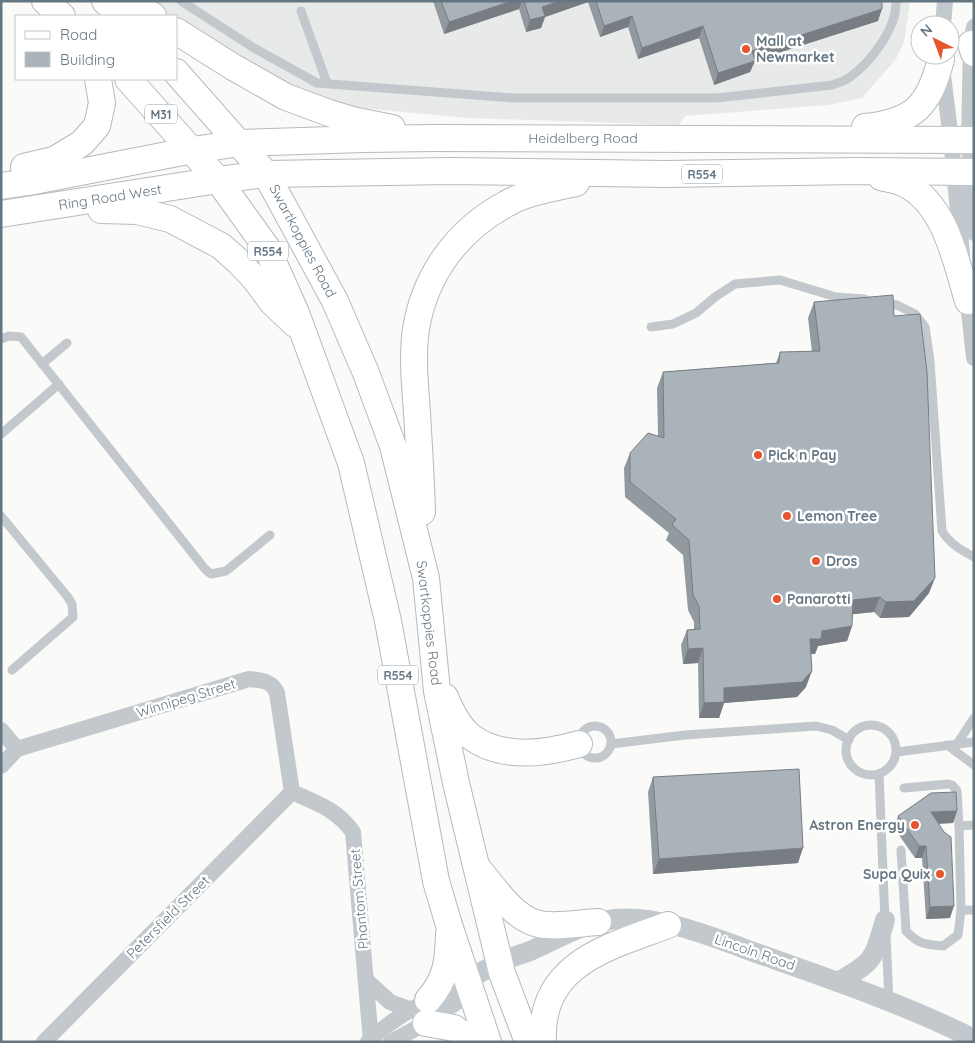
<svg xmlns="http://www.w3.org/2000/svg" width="975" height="1043" viewBox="0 0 975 1043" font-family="Quicksand,sans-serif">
  <rect width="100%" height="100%" fill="#fafaf8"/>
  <polygon fill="#e8e9e9" points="142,1 910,1 910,3 904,42 896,59 862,98 829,105 685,116 679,125 468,118 329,105 305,99 176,24 176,16 165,16"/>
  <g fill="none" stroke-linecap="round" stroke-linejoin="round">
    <defs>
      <g id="primary">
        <polyline points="45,1 62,16"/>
        <polyline points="105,1 121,16"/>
        <polyline points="129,1 153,16"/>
        <polyline points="176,31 233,67 286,97 329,113 352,120 392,128"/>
        <polyline points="971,44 974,53"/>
        <polyline points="176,72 266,174 335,301 366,373 393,446 426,578 437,691 456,783 502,973 528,1042"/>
        <polyline points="128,79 218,180 267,248 296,313 351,463 388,621 436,881 449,925 488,1042"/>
        <path d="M865,127C914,122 929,106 941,59"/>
        <polyline points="24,167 54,160 82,143 97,126 102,103 98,79"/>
        <path d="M881,177C888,179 896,180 903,183C945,202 956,261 968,301"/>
        <polyline points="1,186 29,182 193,150 240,143 364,139 434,138 974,140"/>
        <polyline points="101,210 137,211 170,219 221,246 239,262 255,279 272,302 295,324"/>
        <polyline points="1,214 218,180 266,174 449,171 666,174 858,171 974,172"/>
        <path d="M422,512C421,479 419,446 417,413C415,385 412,357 416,329C425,274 458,230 506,204C527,192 553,188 576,183"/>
        <path d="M445,697C450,709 459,727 470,736C501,760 544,754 579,744"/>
        <path d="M480,871C497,891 518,925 547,925C564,926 581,923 598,922"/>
        <path d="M428,1000C447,978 448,962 449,934"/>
        <polyline points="426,1023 454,1028 473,1042"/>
        <path d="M543,1042C539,963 609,947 668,925"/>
      </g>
    </defs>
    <use href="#primary" stroke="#b5babe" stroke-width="28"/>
    <g stroke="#c3c8cc" stroke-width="9">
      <path d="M181,1L254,48L317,83L513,98H717L832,85C838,83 845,81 850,77C871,62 897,28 896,1"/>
      <polyline points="301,11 327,83"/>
      <path d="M883,302L897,305L915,314L925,327L930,361L942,531C950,544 961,550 974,557"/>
      <polyline points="651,327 673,324 696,313 715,297 735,284 780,280 836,297 865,299"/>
      <polyline points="1,339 9,336 21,337 205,569 211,574 226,571 270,535"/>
      <polyline points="42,364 67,343"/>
      <polyline points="1,434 59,384"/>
      <polyline points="1,516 67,596 72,604 73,617 12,670"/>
      <circle cx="871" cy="750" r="25"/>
      <circle cx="595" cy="742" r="16"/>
      <polyline points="611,744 685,735 816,726 832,730 849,740"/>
      <polyline points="957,744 974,718"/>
      <polyline points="947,745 974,765"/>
      <polyline points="897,752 974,742"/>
      <polyline points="879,774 885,921"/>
      <polyline points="904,788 948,784 952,785 957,791 959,826 961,910"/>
      <polyline points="959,826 974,825"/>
      <path d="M901,850L906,931C920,945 924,944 943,946L958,935L961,910H974"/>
      <polyline points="886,936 889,1001"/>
    </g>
    <g stroke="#c3c8cc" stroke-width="16">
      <polyline points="943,25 945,1"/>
      <polyline points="974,27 971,44 969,140 974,233"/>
      <polyline points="942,67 951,139 962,254"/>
      <polyline points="967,293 974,358"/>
      <polyline points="1,730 17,749"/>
      <path d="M1,766L17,749L249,679C261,680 272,681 277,693L292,792"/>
      <path d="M292,792C317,803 336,809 353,832L371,1042"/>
      <polyline points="367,981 390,1002 412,1010"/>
      <polyline points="44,1042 292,792"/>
      <path d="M368,1042C396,1014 434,997 468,980"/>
      <polyline points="391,1042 426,1023 472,992"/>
    </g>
    <g stroke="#c3c8cc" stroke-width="20">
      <path d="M468,980C478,974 488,968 498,963C508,958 520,955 530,951C559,938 583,923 615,919C659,914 720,940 762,955C833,980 906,1005 974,1039"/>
      <path d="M838,982C875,961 873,960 885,920"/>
    </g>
    <use href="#primary" stroke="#fff" stroke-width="26"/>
  </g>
  <g fill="#929a9f">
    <polygon points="433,1 882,1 878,21 755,60 750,72 714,85 699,38 638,59 628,27 600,37 588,2 545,17 541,28 526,32 519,9 444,34"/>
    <polygon points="814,302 894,316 929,593 909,617 880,618 874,612 852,614 852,626 847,641 818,646 815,654 811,654 806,687 797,697 724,703 719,718 699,718 698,663 683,664 681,645 687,630 694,629 694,622 688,610 683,555 666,540 669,533 625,497 624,468 630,453 658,436 657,388 663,372 776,363 780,352 812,352 808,318"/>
    <polygon points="653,777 798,863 653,874 648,792"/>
    <polygon points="957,811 953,823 938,824 950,918 926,919 922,858 915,858 894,828 898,816"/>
  </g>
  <g fill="#777d82">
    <polygon points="512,1 522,1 519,9 444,34 449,22"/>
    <polygon points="560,1 589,1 588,2 545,17 541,28 526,32 530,20 542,7"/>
    <polygon points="882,9 878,21 747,63 752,51"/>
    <polygon points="632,16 628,27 600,37 604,26"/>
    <polygon points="703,26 699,38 638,59 642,48"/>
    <polygon points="755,61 750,72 714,85 718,73"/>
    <polygon points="935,578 929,593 909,617 880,618 886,602"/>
    <polygon points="880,597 874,612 847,615 853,600"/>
    <polygon points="852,626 847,641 818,646 815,654 805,654 810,639 822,631"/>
    <polygon points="703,648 698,663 683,664 688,649"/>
    <polygon points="812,671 806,687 797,697 724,703 719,718 699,718 704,703 724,688"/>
    <polygon points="957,811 953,823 927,824 931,812"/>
    <polygon points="919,846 926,846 922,858 915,858"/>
    <polygon points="803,848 798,863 653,874 659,859"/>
    <polygon points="954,906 950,918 926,919 930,907"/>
  </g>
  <g fill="#aab3b9" stroke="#777d82">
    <polygon points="441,1 512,1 449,22"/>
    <polygon points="524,1 560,1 542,7 545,16 530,20"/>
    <polygon points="596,1 882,1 882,9 752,51 755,61 718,73 703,26 642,48 632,16 604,26"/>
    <polygon points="893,295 894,316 920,314 927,372 935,578 914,601 886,602 880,597 853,600 852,626 822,631 821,639 810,639 812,671 802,682 724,688 724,702 704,703 703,648 688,649 687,630 700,629 699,606 693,595 689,540 672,525 676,519 630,482 630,453 648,433 664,438 663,372 779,363 780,352 820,351 814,302"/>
    <polygon points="799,769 803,848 659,859 653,777"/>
    <polygon points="956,792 957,811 931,812 944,832 951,837 954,906 930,907 926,846 919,846 898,816 931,793"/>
  </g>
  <g fill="#e4572e" stroke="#fff" stroke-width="2">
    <circle cx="746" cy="49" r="5"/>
    <circle cx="758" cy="455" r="5"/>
    <circle cx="787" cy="516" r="5"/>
    <circle cx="816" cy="561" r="5"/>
    <circle cx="777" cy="599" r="5"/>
    <circle cx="915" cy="825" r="5"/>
    <circle cx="940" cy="874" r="5"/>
  </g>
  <g text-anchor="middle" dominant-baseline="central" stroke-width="5" stroke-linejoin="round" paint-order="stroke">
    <g fill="#fff" stroke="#939fa8" stroke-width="1">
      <rect x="145" y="104.5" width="32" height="19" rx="4"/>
      <rect x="682" y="164.5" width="40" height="19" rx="4"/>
      <rect x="248" y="241.5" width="40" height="19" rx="4"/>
      <rect x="378" y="665.5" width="40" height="19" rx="4"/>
    </g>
    <g font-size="12" font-weight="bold" fill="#657683">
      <text x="161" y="114">M31</text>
      <text x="702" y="174">R554</text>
      <text x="268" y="251">R554</text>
      <text x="398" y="675">R554</text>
    </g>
    <g font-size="14" font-weight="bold" fill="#657683" stroke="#fff" text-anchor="start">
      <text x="756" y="41">Mall at<tspan x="756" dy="16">Newmarket</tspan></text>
      <text x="768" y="455">Pick n Pay</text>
      <text x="797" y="516">Lemon Tree</text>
      <text x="826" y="561">Dros</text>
      <text x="787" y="599">Panarotti</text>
      <text x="905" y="825" text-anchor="end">Astron Energy</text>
      <text x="930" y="874" text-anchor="end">Supa Quix</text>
    </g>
    <g font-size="14" fill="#657683" stroke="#fff">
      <text x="583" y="138">Heidelberg Road</text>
      <text transform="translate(110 197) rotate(-9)">Ring Road West</text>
      <text transform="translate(303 241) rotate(62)">Swartkoppies Road</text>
      <text transform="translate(429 623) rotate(83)">Swartkoppies Road</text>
      <text transform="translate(186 698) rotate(-17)">Winnipeg Street</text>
      <text transform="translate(359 899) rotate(-95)">Phantom Street</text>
      <text transform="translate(168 917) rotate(-45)">Petersfield Street</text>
      <text transform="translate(755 952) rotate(19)">Lincoln Road</text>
    </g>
  </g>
  <rect width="975" height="1043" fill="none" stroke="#657683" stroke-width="5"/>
  <rect x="15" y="15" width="162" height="65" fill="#ffffff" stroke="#c1c8cd"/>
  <rect x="25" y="31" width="25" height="8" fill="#ffffff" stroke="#c1c8cd"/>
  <text x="60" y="40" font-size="15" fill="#657683">Road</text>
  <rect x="25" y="52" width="25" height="15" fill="#aab3b9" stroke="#c1c8cd"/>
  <text x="60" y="65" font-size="15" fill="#657683">Building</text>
  <g transform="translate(935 40) rotate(318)"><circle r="24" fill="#ffffff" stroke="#c1c8cd"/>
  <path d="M0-4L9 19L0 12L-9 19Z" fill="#e4572e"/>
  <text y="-8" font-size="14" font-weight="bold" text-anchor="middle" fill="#657683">N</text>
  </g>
</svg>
